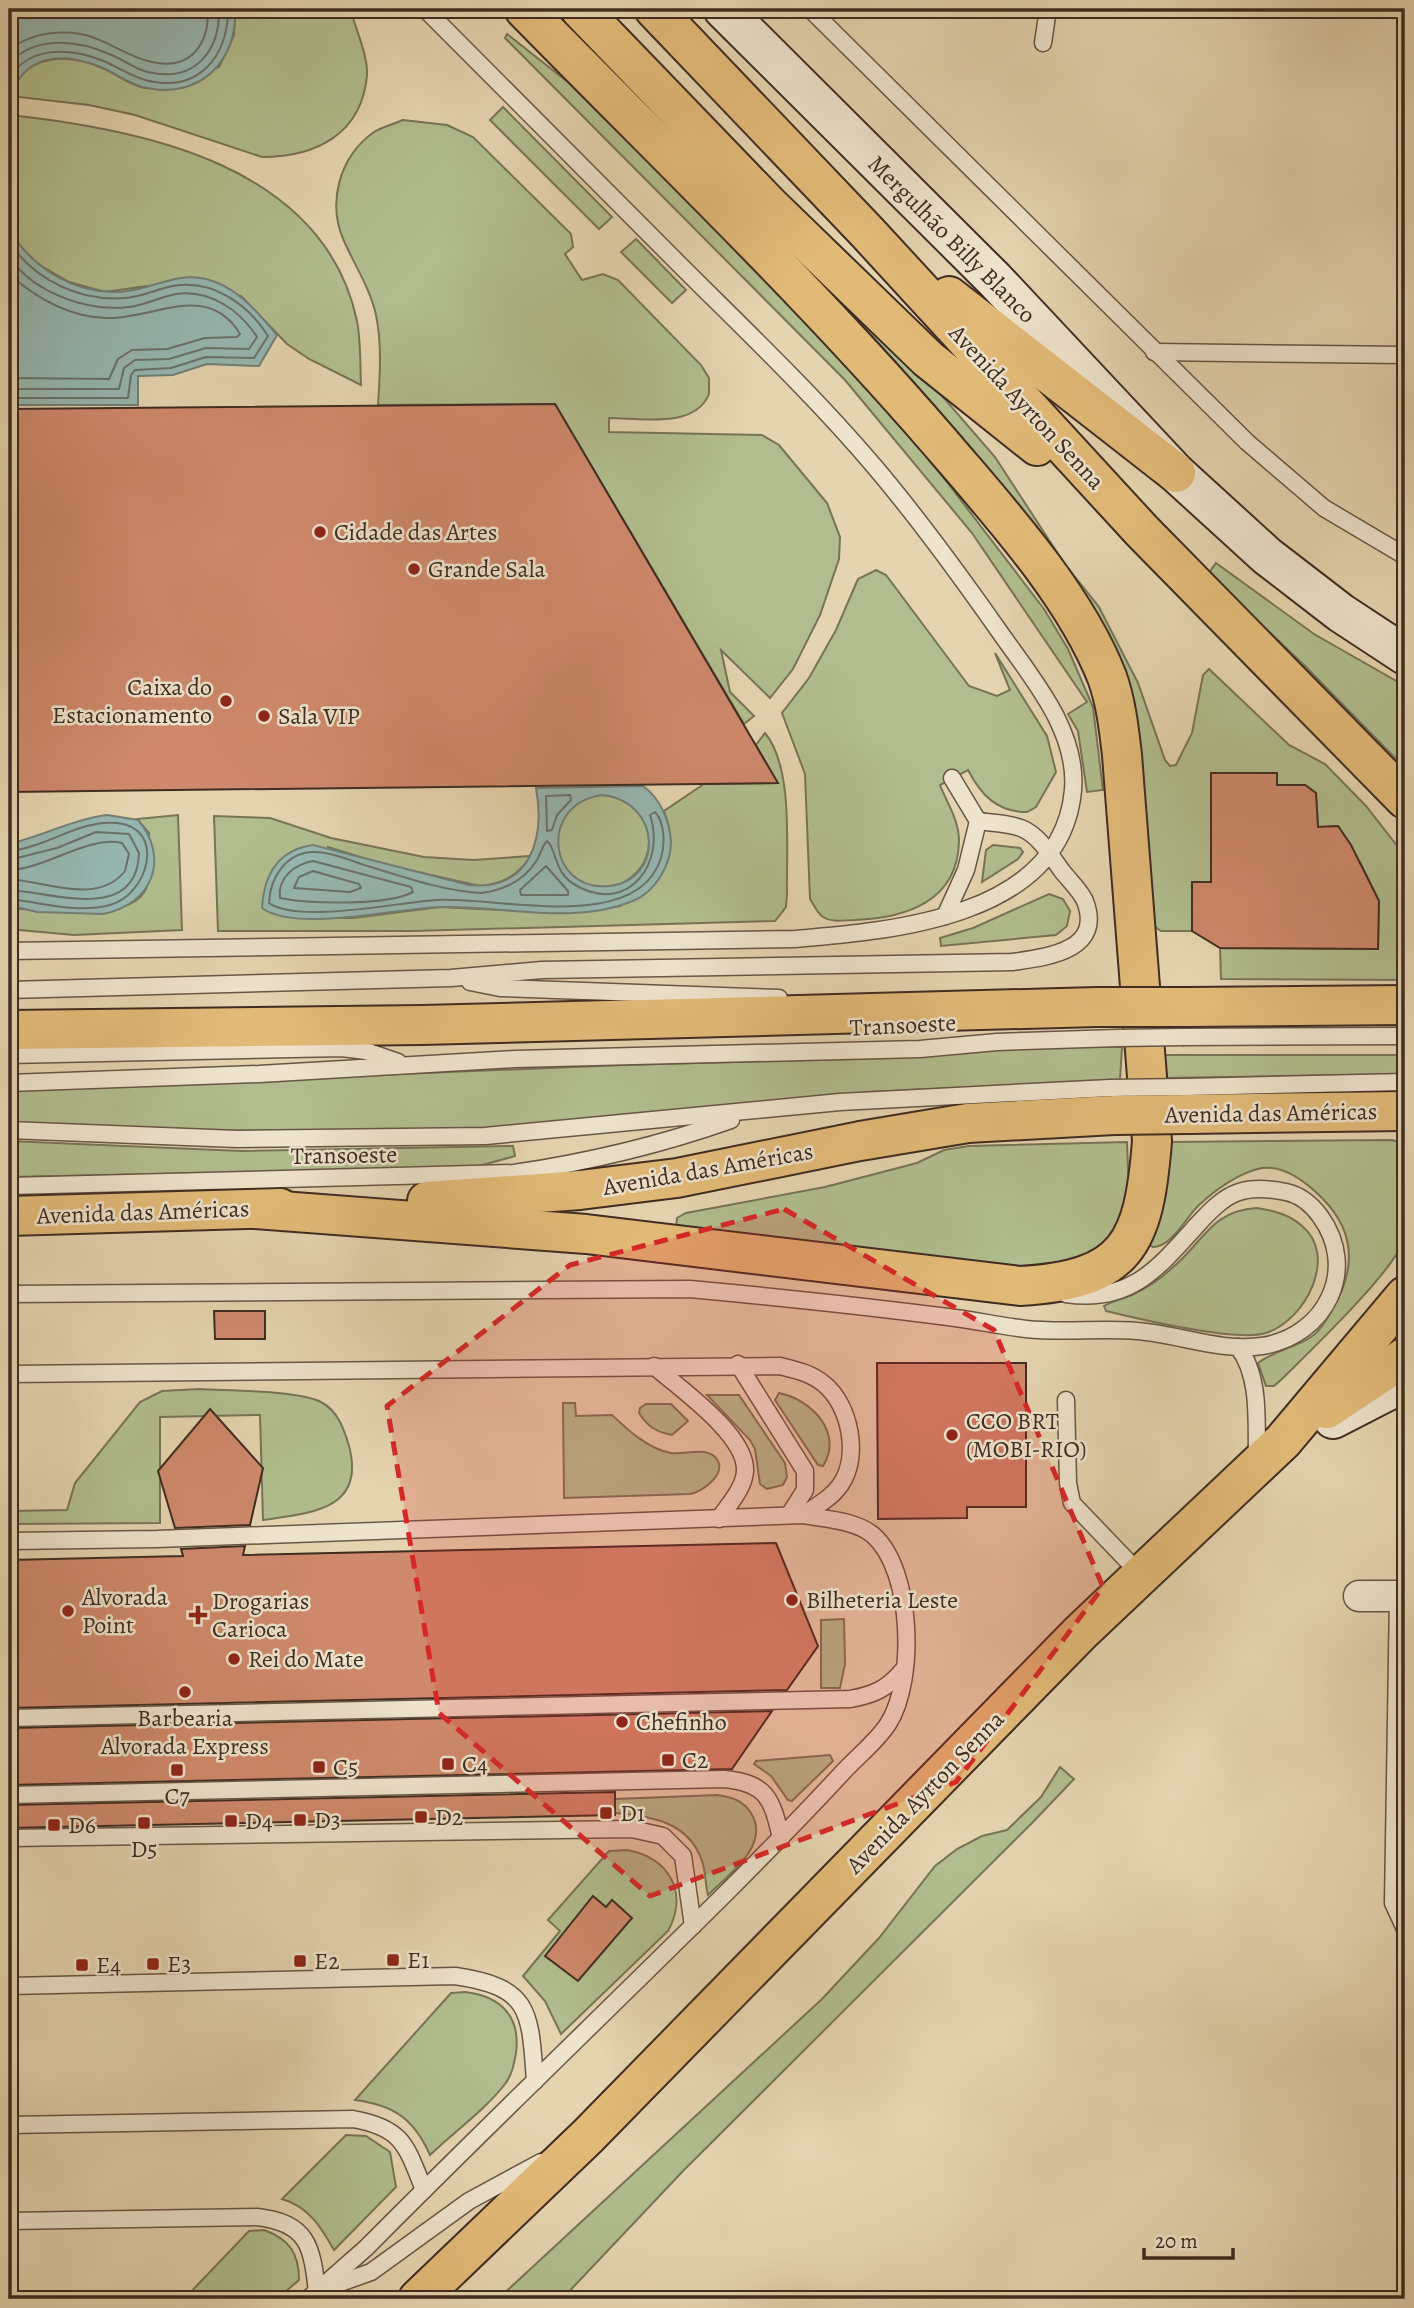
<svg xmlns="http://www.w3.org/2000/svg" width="1414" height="2308" viewBox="0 0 1414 2308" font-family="Alegreya,serif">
  <rect width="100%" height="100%" fill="#e5d4b0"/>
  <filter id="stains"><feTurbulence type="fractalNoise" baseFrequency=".00286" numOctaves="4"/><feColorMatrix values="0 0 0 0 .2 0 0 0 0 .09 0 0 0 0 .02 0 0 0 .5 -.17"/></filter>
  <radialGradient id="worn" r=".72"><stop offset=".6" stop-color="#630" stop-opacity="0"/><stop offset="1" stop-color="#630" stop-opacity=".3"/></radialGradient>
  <g fill="#b1bd8e" stroke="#787458" stroke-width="2">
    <path d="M235,9L351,11C356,30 368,56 367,75C362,134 316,157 262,157L135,115L89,105L10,96C24,52 70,53 105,69C118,75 131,86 145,88C162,89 201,72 219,67L234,35Z"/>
    <path d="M548,9H560L943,397L995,457L1064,563L1099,607L1138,683L1165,760L1170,766L1176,765L1192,733L1203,675L1209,669L1289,745L1325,764L1366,806L1398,847L1405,860V980L1221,979L1220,948L1378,949L1379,901L1360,862H1352V847L1338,826L1318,827L1316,793L1305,785H1277V773H1211V882H1192V931H1161L1154,926L1134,740L965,442C837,288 689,150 548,9Z"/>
    <polygon points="507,34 569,83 818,333 921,448 1044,609 1068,649 1093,707 1103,790 1087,792 1078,731 1068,714 1087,702 972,533 845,380 505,38"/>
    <polygon points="503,107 612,217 599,229 490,120"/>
    <path d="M9,115C142,129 324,165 357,321C361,342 360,363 361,385L309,359L287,344L241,296L147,286L105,292L69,282L38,264L25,253L9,229Z"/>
    <path d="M403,120L447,125L473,137L571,234L573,247L565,254L582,280L603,274L618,280L701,365L709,378V394C695,429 641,418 609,418V432L762,435L779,445L827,503L840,537L839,559L820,615L793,669L770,698L721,650L730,692L754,716L744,724L555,404L378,405C380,375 382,344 376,315C370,288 355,266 344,241C327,203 339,157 374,132C382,127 394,124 403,120Z"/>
    <polygon points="636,239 686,290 672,303 621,252"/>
    <polygon points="1216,563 1314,634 1405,686 1405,768 1303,664 1208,574"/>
    <path d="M876,570L886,575L969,686L997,696L1010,690L995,653L1047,736L1056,772L1036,807L1027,812C997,812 981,795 968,770L940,785C947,803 959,820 959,841C958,902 905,918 855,920C844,920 832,923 823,917C817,913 814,905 810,899L805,774L782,713L809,678L836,630L858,579Z"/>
    <path d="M765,733C794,768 786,849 787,894L786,907L775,921L413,931H218L214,816L270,818L331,838L424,857L473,860L531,856C518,875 503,884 480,886L386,865L328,847L312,918H353L440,907L561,913L620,906L669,827L664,811L704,784L777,783L756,745Z"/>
    <circle cx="603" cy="841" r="46"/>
    <path d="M178,815L182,930L74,935L9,929V905L20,909C50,910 141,924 148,882C151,866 148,848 149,833L137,819Z"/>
    <polygon points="993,845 1020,848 1023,852 1018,859 982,882 986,850"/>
    <polygon points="1049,894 1063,899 1070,911 1067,926 1056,935 941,946 940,938 973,928"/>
    <polygon points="1069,1045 1122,1047 1120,1080 869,1092 433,1133 192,1130 9,1123 9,1090 622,1065 886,1058"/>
    <polygon points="1163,1055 1405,1055 1405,1074 1163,1078"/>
    <path d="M1392,1140L1405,1144C1405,1174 1410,1208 1405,1236C1400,1266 1307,1354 1282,1379L1274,1386H1266L1258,1363C1273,1351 1295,1348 1311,1337C1321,1330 1327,1319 1333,1308C1356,1269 1356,1232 1322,1198C1308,1184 1285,1165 1262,1168C1240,1172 1215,1190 1199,1205C1186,1217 1172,1247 1153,1247L1145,1242L1169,1142Z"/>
    <polygon points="9,1141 241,1151 513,1146 515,1156 472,1168 9,1177"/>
    <polygon points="1127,1142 1129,1195 1110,1245 1052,1274 676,1228 677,1218 686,1213 825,1187 917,1163 944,1150 969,1146"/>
    <path d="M1257,1208C1274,1211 1288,1214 1301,1225C1339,1255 1306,1320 1266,1333C1237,1342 1139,1319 1106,1311L1104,1306C1113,1300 1124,1299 1134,1294C1147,1288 1161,1278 1171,1269C1204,1242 1210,1211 1257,1208Z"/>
    <path d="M199,1389C228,1391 297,1390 321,1402C338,1411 344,1429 349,1446C366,1510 311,1513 263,1520L260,1415L160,1417V1523L9,1524V1511L67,1510L75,1483L140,1402L162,1391Z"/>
    <path d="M779,1393C811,1399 844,1433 823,1466L818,1465L775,1400Z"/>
    <polygon points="707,1395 739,1395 785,1463 787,1477 783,1485 767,1489 760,1484 755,1449 750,1440"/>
    <path d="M563,1403H575L576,1416L612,1415C628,1430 648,1449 671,1453C683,1455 704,1447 714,1456C731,1471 703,1492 690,1494L564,1498Z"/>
    <path d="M646,1404H671L688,1421L672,1435C656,1432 647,1426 639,1413L640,1408Z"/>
    <polygon points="844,1619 845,1664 840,1688 821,1688 821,1620"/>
    <polygon points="830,1755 833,1761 792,1801 788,1800 771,1776 754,1764 756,1761"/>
    <polygon points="1060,1767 1074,1779 1033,1822 683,2171 562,2299 498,2299 822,1999 879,1938 935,1866 957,1849 982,1836 1007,1830 1041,1797"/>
    <path d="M717,1795C731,1797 743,1800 751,1813C771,1845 729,1874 708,1895C705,1884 706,1872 702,1861C689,1822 651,1816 615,1813V1799Z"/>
    <path d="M627,1850C669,1857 689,1893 668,1931L561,2034L545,2001L523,1976L560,1931L548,1920L609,1851Z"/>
    <path d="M465,1992C500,1996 521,2016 516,2053C514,2064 512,2075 505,2084C485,2110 454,2132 430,2155C414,2119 394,2105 355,2100L451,1993Z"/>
    <path d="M346,2135L366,2136L390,2152L396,2187L334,2250C321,2227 309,2207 282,2199Z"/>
    <path d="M264,2230C289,2239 299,2253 299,2280L277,2299H9L185,2298L249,2231Z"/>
  </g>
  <g fill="#96b7b1" stroke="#737f78" stroke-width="2" fill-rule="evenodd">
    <path d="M9,9H235C238,60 201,99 147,88C131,85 118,75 103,68C62,51 23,53 9,101Z"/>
    <path d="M9,229C33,270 79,297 127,291C154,288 177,272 206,279C238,287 257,312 277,335L259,366L207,364L173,375L138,376V405H9Z"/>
    <path d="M643,786C660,798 670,821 671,842C671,865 655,892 633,901C572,926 503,905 441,907C400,908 295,933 262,908C264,874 278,850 313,845L469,885C531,891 545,838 536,788ZM602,795C662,801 665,881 608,886C548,892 538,804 602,795Z"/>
    <path d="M107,815L138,820C170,858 153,904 103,914L37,912L9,905V844C42,836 74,819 107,815Z"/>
  </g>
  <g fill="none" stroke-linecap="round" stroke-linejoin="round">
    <g stroke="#6a726a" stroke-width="2">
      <path d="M9,49C32,34 54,30 81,34C107,39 127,57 152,62C192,71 209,43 208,9"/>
      <path d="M9,64C34,35 77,40 109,54C123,59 134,69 148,72C195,83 220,51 219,9"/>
      <path d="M9,79C29,44 73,48 106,62C119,68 131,76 145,80C198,94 228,57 228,9"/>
      <path d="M9,243C36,280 79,302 126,298C142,297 157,289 173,286C212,279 248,304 268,336L254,358L206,357L171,368L135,370L131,375L128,398H9"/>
      <path d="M9,257C34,293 87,312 129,307C145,305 160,297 176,294C209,289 240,310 257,337L249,349L206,348L169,359L135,360L124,368L119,389H9"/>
      <path d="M9,274C35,297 69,317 106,318C153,320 207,280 240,334L237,337L205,338L167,349L132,350L118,359L109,379L9,378"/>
      <polygon points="570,795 571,800 557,815 552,830 547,831 546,796"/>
      <path d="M655,812C665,823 665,844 661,858C637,935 497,896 437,900C400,902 298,924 269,903C270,878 286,852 314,852C333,852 353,862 371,867C406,878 445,891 481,893C505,890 524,881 537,860C541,853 542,846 547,841C558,850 552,874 579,887C629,913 666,863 650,815Z"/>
      <path d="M9,851C46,848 80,819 117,823C167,828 148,895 110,905C76,914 41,902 9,899"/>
      <path d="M9,860L57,848L96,832L129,834L139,853C137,924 51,892 9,890"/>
      <path d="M313,861L411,887L413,892C387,906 309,904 280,898C277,878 295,864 313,861Z"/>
      <polygon points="546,866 568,891 568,895 521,895 520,890"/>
      <path d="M9,870C46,869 88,835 122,843L129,854L125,871C98,906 44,881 9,879"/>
      <polygon points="313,871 359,884 361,888 350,892 294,888 299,877"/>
    </g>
  </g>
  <g fill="#cf896c" stroke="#3f2c22" stroke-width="2">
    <polygon points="555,404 778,783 9,792 9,409"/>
    <polygon points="1211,773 1277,773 1277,785 1305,785 1316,793 1318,827 1338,826 1351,845 1379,901 1378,949 1220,948 1192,931 1192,882 1211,882"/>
    <polygon points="214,1311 265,1311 265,1339 215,1339"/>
    <polygon points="877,1363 1026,1363 1026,1507 967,1507 967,1518 878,1519"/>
    <polygon points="210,1409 263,1468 250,1525 175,1528 158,1471"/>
    <polygon points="776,1543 818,1646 787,1690 9,1708 9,1560 183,1556 181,1549 245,1546 243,1555"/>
    <polygon points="772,1711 732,1769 9,1785 9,1728"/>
    <polygon points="615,1792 615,1815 9,1828 9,1805"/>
    <polygon points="593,1896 606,1907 612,1900 632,1918 578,1981 545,1956"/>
  </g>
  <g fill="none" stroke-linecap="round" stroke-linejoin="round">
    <defs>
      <g id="lane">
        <polyline points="810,9 1247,442 1324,508 1405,556"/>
        <polyline points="1043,43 1048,9"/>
        <polyline points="1154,352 1405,355"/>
        <polyline points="945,916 966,870 978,821 952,778"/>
        <path d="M9,951L795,939C893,931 1062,917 1073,790C1078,730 1031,677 999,631C959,574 919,519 874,466C812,393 741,326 673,258C590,175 507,92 425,9"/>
        <polyline points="470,982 500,988 779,998"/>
        <path d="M9,990L451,978L542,970L1013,962C1047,957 1104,951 1085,901C1080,890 1069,880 1062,871C1051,856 1039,835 1021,828C1008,823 992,823 978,821"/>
        <polyline points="1184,1037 1405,1036"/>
        <polyline points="9,1055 342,1048 366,1051 398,1062"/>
        <polyline points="9,1083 259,1074 515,1059 920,1049 997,1042 1117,1038"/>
        <polyline points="1187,1087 1405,1082"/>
        <polyline points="9,1130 237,1139 485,1136 840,1102 1110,1088"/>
        <path d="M9,1186L514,1173C589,1162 660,1145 731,1120"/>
        <path d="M9,1294L690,1289C776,1297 862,1306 948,1317C974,1320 1000,1326 1026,1329C1063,1333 1100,1328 1137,1331C1178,1334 1221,1352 1262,1346C1326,1336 1359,1269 1320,1216C1312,1205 1300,1195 1286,1192C1271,1189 1254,1187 1239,1192C1223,1197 1209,1212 1198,1224C1159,1267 1131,1304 1066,1294"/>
        <path d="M1238,1347C1261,1377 1256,1423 1257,1460"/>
        <polyline points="738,1364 805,1471 805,1490 789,1515"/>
        <path d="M654,1366C679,1388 747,1435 745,1471C744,1489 728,1505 719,1519"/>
        <path d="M9,1374L780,1366C796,1370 811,1373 824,1384C850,1405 860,1456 841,1484C832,1498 816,1506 803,1515"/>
        <polyline points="1066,1400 1068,1483 1072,1503 1141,1575"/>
        <path d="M9,1541L157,1539L803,1515C824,1519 855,1520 873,1535C913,1570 916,1681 888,1724C877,1741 858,1756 844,1771C806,1812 767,1852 727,1892C607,2011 485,2128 366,2248L308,2299"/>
        <polyline points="1398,1596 1393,1903 1405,1929"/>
        <path d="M9,1718L850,1699C873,1695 887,1689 902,1671"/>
        <path d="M9,1795L724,1779C767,1783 772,1799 781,1838"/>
        <polyline points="9,1838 632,1829 663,1836 683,1856 693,1926"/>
        <path d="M9,1986L455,1976C531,1987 530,2011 535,2081"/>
        <path d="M9,2125L353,2119C403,2128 406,2145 424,2190"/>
        <path d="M9,2221L257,2217C308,2223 312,2246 317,2292"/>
        <polyline points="326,2288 371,2272 469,2201 541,2162"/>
      </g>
      <polyline id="street" points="1359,1596 1405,1596"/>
      <g id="secondary">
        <polyline points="723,9 995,280 1176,473 1267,556 1341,613 1405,655"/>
        <polyline points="1333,1419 1405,1382"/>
      </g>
      <g id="highway">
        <polyline points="580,9 769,205 928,359 1037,446"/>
        <polyline points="654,9 867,232 1142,531 1405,799"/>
        <polyline points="949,296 1176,473"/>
        <polyline points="1188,1007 1405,1005"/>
        <polyline points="9,1030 422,1025 1097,1007"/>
        <polyline points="1188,1114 1405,1111"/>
        <polyline points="427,1201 580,1190 677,1178 860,1141 968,1123 1114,1115"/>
        <path d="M255,1209L586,1234L1020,1286C1128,1280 1144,1243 1152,1141L1122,755C1119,729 1116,702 1107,677C1076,599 1010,524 956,461C821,302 669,157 524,9"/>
        <polyline points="9,1216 280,1208"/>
        <polyline points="1327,1409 1405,1357"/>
        <polyline points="418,2299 588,2136 1081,1632 1283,1441 1405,1296"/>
      </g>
    </defs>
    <use href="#lane" stroke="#685646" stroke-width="19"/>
    <use href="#street" stroke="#685646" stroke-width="33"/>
    <use href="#secondary" stroke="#3f2c22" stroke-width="42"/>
    <use href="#highway" stroke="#3f2c22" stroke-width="42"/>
    <use href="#lane" stroke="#eee3cc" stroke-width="16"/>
    <use href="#street" stroke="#eee3cc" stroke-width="30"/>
    <use href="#secondary" stroke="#eee3cc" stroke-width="38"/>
    <use href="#highway" stroke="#e2ba78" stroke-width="38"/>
    <defs>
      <g id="lane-bridge">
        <polyline points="1117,1038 1184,1037"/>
        <polyline points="1110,1088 1187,1087"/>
      </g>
      <g id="highway-bridge">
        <polyline points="1097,1007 1188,1007"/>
        <polyline points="1114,1115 1188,1114"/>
      </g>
    </defs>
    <use href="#lane-bridge" stroke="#685646" stroke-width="19" stroke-linecap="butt"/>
    <use href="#highway-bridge" stroke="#3f2c22" stroke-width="42" stroke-linecap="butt"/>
    <use href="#lane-bridge" stroke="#eee3cc" stroke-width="16"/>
    <use href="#highway-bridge" stroke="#e2ba78" stroke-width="38"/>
  </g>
  <path fill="#d62828" fill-opacity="0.2" stroke="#d62828" stroke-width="5" stroke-dasharray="14 9" stroke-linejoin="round" d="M784,1209L994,1330L1103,1587L956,1782L650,1896L439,1713L387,1406L570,1265Z"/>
  <g fill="#8f2418" stroke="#eee3cc" stroke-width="2.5">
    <circle cx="320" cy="532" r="7"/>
    <circle cx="414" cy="569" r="7"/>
    <circle cx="226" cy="701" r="7"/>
    <circle cx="264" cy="716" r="7"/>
    <circle cx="952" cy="1435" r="7"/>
    <circle cx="792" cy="1600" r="7"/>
    <circle cx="68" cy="1611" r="7"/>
    <path d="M194.5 1604.5h7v7h7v7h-7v7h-7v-7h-7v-7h7z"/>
    <circle cx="234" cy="1659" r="7"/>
    <circle cx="185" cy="1692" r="7"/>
    <circle cx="622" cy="1722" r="7"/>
    <rect x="661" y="1753" width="14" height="14" rx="3.5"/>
    <rect x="441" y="1757" width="14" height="14" rx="3.5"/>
    <rect x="312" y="1760" width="14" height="14" rx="3.5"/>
    <rect x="170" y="1763" width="14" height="14" rx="3.5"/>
    <rect x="599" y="1806" width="14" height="14" rx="3.5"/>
    <rect x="414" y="1810" width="14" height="14" rx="3.5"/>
    <rect x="293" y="1813" width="14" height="14" rx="3.5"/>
    <rect x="224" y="1814" width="14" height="14" rx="3.5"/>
    <rect x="137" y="1816" width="14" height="14" rx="3.5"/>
    <rect x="47" y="1818" width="14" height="14" rx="3.5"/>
    <rect x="386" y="1953" width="14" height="14" rx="3.5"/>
    <rect x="293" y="1954" width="14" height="14" rx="3.5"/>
    <rect x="146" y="1957" width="14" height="14" rx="3.5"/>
    <rect x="75" y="1958" width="14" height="14" rx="3.5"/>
  </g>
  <g text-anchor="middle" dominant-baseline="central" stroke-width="5" stroke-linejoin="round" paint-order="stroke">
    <g font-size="24" fill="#3f2c22" stroke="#eee3cc">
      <text transform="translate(952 239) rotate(45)">Mergulhão Billy Blanco</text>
      <text transform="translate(1027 407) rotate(47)">Avenida Ayrton Senna</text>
      <text transform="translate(903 1025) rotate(-3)">Transoeste</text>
      <text transform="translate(1271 1113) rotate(-1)">Avenida das Américas</text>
      <text transform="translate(344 1155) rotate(-1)">Transoeste</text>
      <text transform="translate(708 1169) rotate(-10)">Avenida das Américas</text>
      <text transform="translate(143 1212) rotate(-2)">Avenida das Américas</text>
      <text transform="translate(925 1792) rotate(-46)">Avenida Ayrton Senna</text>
    </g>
    <g font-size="24" fill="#3f2c22" stroke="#eee3cc" text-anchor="start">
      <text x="334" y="532">Cidade das Artes</text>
      <text x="428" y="569">Grande Sala</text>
      <text x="212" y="687" text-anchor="end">Caixa do<tspan x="212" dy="28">Estacionamento</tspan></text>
      <text x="278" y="716">Sala VIP</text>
      <text x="966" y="1421">CCO BRT<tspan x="966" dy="28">(MOBI-RIO)</tspan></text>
      <text x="82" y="1597">Alvorada<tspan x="82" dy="28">Point</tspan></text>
      <text x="806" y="1600">Bilheteria Leste</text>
      <text x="212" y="1601">Drogarias<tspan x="212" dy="28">Carioca</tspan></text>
      <text x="248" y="1659">Rei do Mate</text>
      <text x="185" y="1718" text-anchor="middle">Barbearia<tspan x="185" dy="28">Alvorada Express</tspan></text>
      <text x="636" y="1722">Chefinho</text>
      <text x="682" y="1760">C2</text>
      <text x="462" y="1764">C4</text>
      <text x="333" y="1767">C5</text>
      <text x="177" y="1796" text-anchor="middle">C7</text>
      <text x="620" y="1813">D1</text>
      <text x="435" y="1817">D2</text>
      <text x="314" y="1820">D3</text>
      <text x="245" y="1821">D4</text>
      <text x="68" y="1825">D6</text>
      <text x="144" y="1849" text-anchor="middle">D5</text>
      <text x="407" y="1960">E1</text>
      <text x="314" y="1961">E2</text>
      <text x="167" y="1964">E3</text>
      <text x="96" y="1965">E4</text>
    </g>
  </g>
  <rect width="1414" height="2308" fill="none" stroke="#e5d4b0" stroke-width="35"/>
  <rect x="10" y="10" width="1393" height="2287" fill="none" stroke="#3f2c22" stroke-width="3.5"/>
  <rect x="18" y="18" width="1379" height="2273" fill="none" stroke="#3f2c22" stroke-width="2"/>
  <path d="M1144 2248v10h89v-10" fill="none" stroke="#3f2c22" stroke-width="3.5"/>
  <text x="1155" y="2248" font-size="21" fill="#3f2c22" stroke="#eee3cc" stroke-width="5" paint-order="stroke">20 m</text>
  <rect width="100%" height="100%" filter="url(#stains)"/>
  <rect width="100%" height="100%" fill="url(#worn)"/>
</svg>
